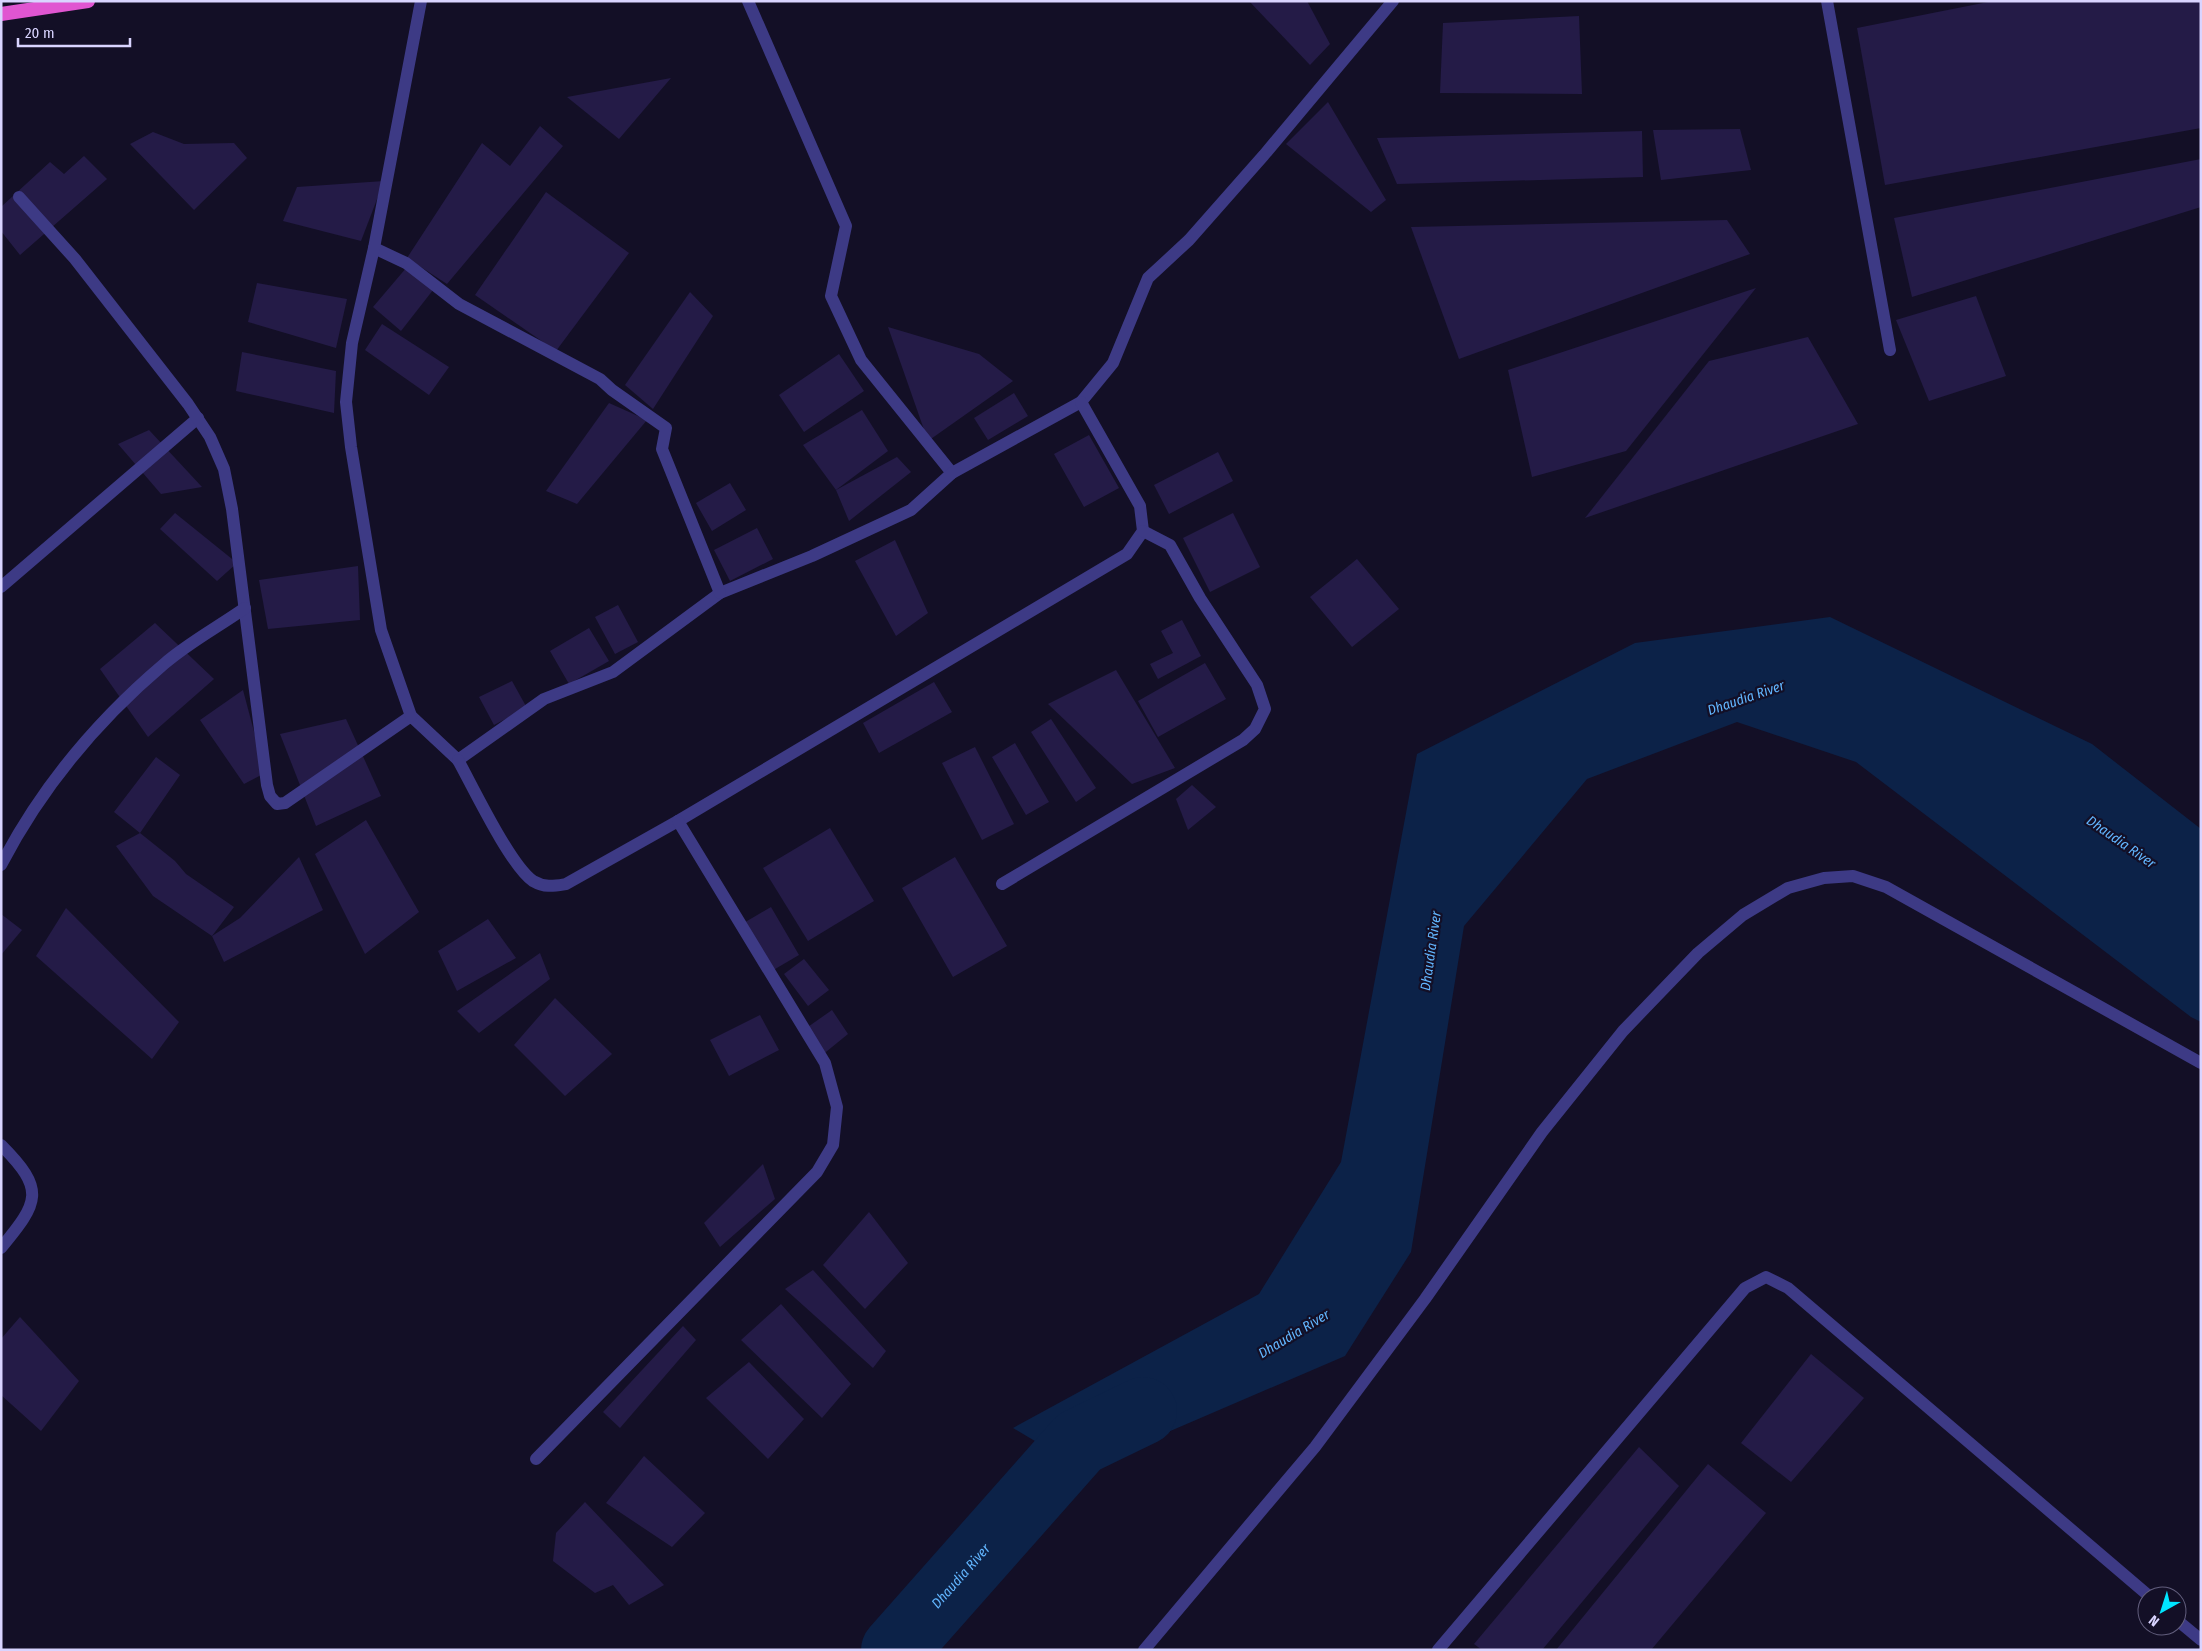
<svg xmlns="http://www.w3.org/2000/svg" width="2202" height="1651" viewBox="0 0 2202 1651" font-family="'Fira Sans Condensed',sans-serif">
  <rect width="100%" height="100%" fill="#130f26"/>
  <polygon fill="#0c2248" points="1830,617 2092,744 2201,829 2201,1022 2191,1017 1856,762 1737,722 1587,779 1464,926 1411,1252 1345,1356 1082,1469 1013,1428 1259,1294 1341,1162 1417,754 1635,643"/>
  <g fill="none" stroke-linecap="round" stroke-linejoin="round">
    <path stroke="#0c2248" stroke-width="68" id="s1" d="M895,1650L1079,1442L1143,1411"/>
  </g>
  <g fill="#241b47">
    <polygon points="1249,1 1307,1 1330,44 1310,65"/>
    <polygon points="1993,1 2201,1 2201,128 1885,185 1857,28"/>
    <polygon points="1579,16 1582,94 1440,93 1443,23"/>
    <polygon points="671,78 619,139 567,97"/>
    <polygon points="1328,102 1386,200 1371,212 1286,144"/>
    <polygon points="540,126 563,146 447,284 407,258 482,143 510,166"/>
    <polygon points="1740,129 1751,170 1661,180 1653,130"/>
    <polygon points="1642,131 1643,177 1397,184 1377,138"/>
    <polygon points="153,132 184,144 234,143 247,158 194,210 130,144"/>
    <polygon points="84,156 107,179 20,255 1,231 1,207 50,162 64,174"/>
    <polygon points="2201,159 2201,207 1912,297 1894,218"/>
    <polygon points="384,181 361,241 283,221 297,187"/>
    <polygon points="546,192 629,253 556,351 475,295"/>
    <polygon points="1727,220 1750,254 1459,359 1411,227"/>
    <polygon points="407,267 433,290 401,331 373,307"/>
    <polygon points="257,283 347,299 336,348 248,322"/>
    <polygon points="1756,288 1626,451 1532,477 1508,370"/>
    <polygon points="690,292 713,316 653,409 625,385"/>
    <polygon points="1976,296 2006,376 1929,401 1896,320"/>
    <polygon points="382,324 449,367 429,395 365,350"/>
    <polygon points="888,327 979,354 1013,381 928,441"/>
    <polygon points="1808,337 1858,424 1585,518 1709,361"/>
    <polygon points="242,352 336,371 334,413 236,391"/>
    <polygon points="839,354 864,391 804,432 779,395"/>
    <polygon points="1014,393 1028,416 988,440 974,418"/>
    <polygon points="609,403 647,420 577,504 546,491"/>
    <polygon points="862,410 888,451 836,490 803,445"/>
    <polygon points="149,430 202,487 161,494 118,444"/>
    <polygon points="1089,435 1119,488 1084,507 1054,454"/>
    <polygon points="1218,452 1233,481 1169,514 1154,485"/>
    <polygon points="897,457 911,472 849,521 836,490"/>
    <polygon points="730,483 746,510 712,531 696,503"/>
    <polygon points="175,513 237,563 217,581 160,529"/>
    <polygon points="1233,513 1260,567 1210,592 1183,538"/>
    <polygon points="757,528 773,559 730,581 714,550"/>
    <polygon points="895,540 928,613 896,636 855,561"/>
    <polygon points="1357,559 1399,609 1352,647 1310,597"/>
    <polygon points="358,566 360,620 268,629 259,580"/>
    <polygon points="618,605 638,642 615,654 595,617"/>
    <polygon points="1182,620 1201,656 1158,679 1150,664 1173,653 1161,631"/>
    <polygon points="155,623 214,679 148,737 100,669"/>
    <polygon points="589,628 609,661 569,684 550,651"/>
    <polygon points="1205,663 1226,699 1158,737 1138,701"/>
    <polygon points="1116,670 1175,768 1132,784 1048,704"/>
    <polygon points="512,681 527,708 494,725 479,697"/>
    <polygon points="934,682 952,712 879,753 863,723"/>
    <polygon points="243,690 265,773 244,784 200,720"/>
    <polygon points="346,719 381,796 316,826 280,734"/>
    <polygon points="1051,719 1096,788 1076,802 1031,732"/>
    <polygon points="1015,743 1049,802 1026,815 992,757"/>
    <polygon points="975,747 1014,824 982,840 942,763"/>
    <polygon points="156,757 180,775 140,833 175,861 186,874 234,907 212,936 153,896 116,846 140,833 114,812"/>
    <polygon points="1192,785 1216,807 1188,830 1176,799"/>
    <polygon points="366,820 419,912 365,954 315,854"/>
    <polygon points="830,828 874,901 808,941 763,868"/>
    <polygon points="299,857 323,910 224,962 212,936 240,918"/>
    <polygon points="955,857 1007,946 953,977 902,888"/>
    <polygon points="771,907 799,955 770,972 742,924"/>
    <polygon points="66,908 179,1022 152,1059 36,956"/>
    <polygon points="1,914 22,930 1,955"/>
    <polygon points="488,919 516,958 457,991 438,951"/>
    <polygon points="540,953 550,979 479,1033 457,1011"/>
    <polygon points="804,959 829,990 808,1006 784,974"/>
    <polygon points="555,998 612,1054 565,1096 514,1045"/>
    <polygon points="832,1010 848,1034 821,1056 805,1029"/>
    <polygon points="760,1015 779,1050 729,1076 710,1040"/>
    <polygon points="763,1164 775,1199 720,1247 704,1223"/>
    <polygon points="869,1212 908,1263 865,1309 823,1265"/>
    <polygon points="813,1270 886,1351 873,1368 785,1289"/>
    <polygon points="781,1304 851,1384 822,1418 741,1340"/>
    <polygon points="20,1317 79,1381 41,1431 1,1395 1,1339"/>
    <polygon points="683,1326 696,1340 620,1428 603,1412"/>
    <polygon points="1811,1354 1864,1398 1791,1482 1741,1443"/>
    <polygon points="749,1362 804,1419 768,1459 706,1398"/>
    <polygon points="1639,1447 1679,1486 1542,1650 1482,1650 1474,1644"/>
    <polygon points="644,1456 705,1513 672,1547 606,1503"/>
    <polygon points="1708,1464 1766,1513 1651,1650 1556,1650"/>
    <polygon points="585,1502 664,1585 629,1605 613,1585 595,1593 553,1561 556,1533"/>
  </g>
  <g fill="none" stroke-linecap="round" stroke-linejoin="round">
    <g stroke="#3d3a85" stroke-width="12">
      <polyline points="1827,1 1890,350"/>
      <polyline points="1,587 198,418"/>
      <polyline points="2177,1620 2201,1640"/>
      <polyline points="1144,1650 1315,1447 1425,1299 1542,1132 1623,1031 1698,953 1743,915 1788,888 1824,878 1853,876 1886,887 2201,1063"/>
      <polyline points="1438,1650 1745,1288 1766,1277 1788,1288 2149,1596"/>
    </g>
    <g stroke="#3d3a85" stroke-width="12">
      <polyline points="748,1 846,226 831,296 861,360 952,473"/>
      <polyline points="19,197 75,259 188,404 210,437 224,469 232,509 267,785 270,796 277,804 285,803 411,716 458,760 544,699 613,672 720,593 812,556 911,510 952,473 1081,402 1113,363 1148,278 1189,240 1264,155 1393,1"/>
      <polyline points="374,248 406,263 459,304 600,379 612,390 666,428 662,449 720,593"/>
      <polyline points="411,716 381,630 351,447 346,402 352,343 374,248 421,1"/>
      <path d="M458,760C473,787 510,865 533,881C545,888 554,886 566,884L678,821L1127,554L1143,531L1140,506L1081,402"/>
      <path d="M1,865C41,788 98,720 164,664C188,643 218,627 245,608"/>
      <polyline points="1002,884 1243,740 1255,729 1265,709 1257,685 1200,598 1170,545 1143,531"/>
      <path d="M1,1145C46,1190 39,1202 1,1248"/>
      <polyline points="536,1459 817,1172 833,1145 837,1107 825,1063 678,821"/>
    </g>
    <polyline stroke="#e055d1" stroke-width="14" points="1,14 88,1"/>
  </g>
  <g text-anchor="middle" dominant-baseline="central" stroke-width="4.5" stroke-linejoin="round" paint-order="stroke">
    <g font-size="14" font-style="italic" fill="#62b6ff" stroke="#130f26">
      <text transform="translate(1746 698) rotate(-19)">Dhaudia River</text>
      <text transform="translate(2121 842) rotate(35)">Dhaudia River</text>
      <text transform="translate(1431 951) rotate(-82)">Dhaudia River</text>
      <text transform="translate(1294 1334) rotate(-31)">Dhaudia River</text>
      <text stroke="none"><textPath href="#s1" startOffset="99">Dhaudia River</textPath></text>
    </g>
  </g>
  <rect width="2202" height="1651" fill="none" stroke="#d9d4ff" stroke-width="5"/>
  <g transform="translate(2162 1611) rotate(219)"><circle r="24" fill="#130f26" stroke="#625e7d"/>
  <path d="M0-4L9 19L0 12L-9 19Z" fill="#00e5ff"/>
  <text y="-8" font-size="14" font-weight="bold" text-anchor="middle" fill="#d9d4ff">N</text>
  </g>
  <path d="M18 38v8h112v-8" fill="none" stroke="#d9d4ff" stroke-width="2.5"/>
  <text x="25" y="38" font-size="15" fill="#d9d4ff" stroke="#130f26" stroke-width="4" paint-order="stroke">20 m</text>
</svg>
